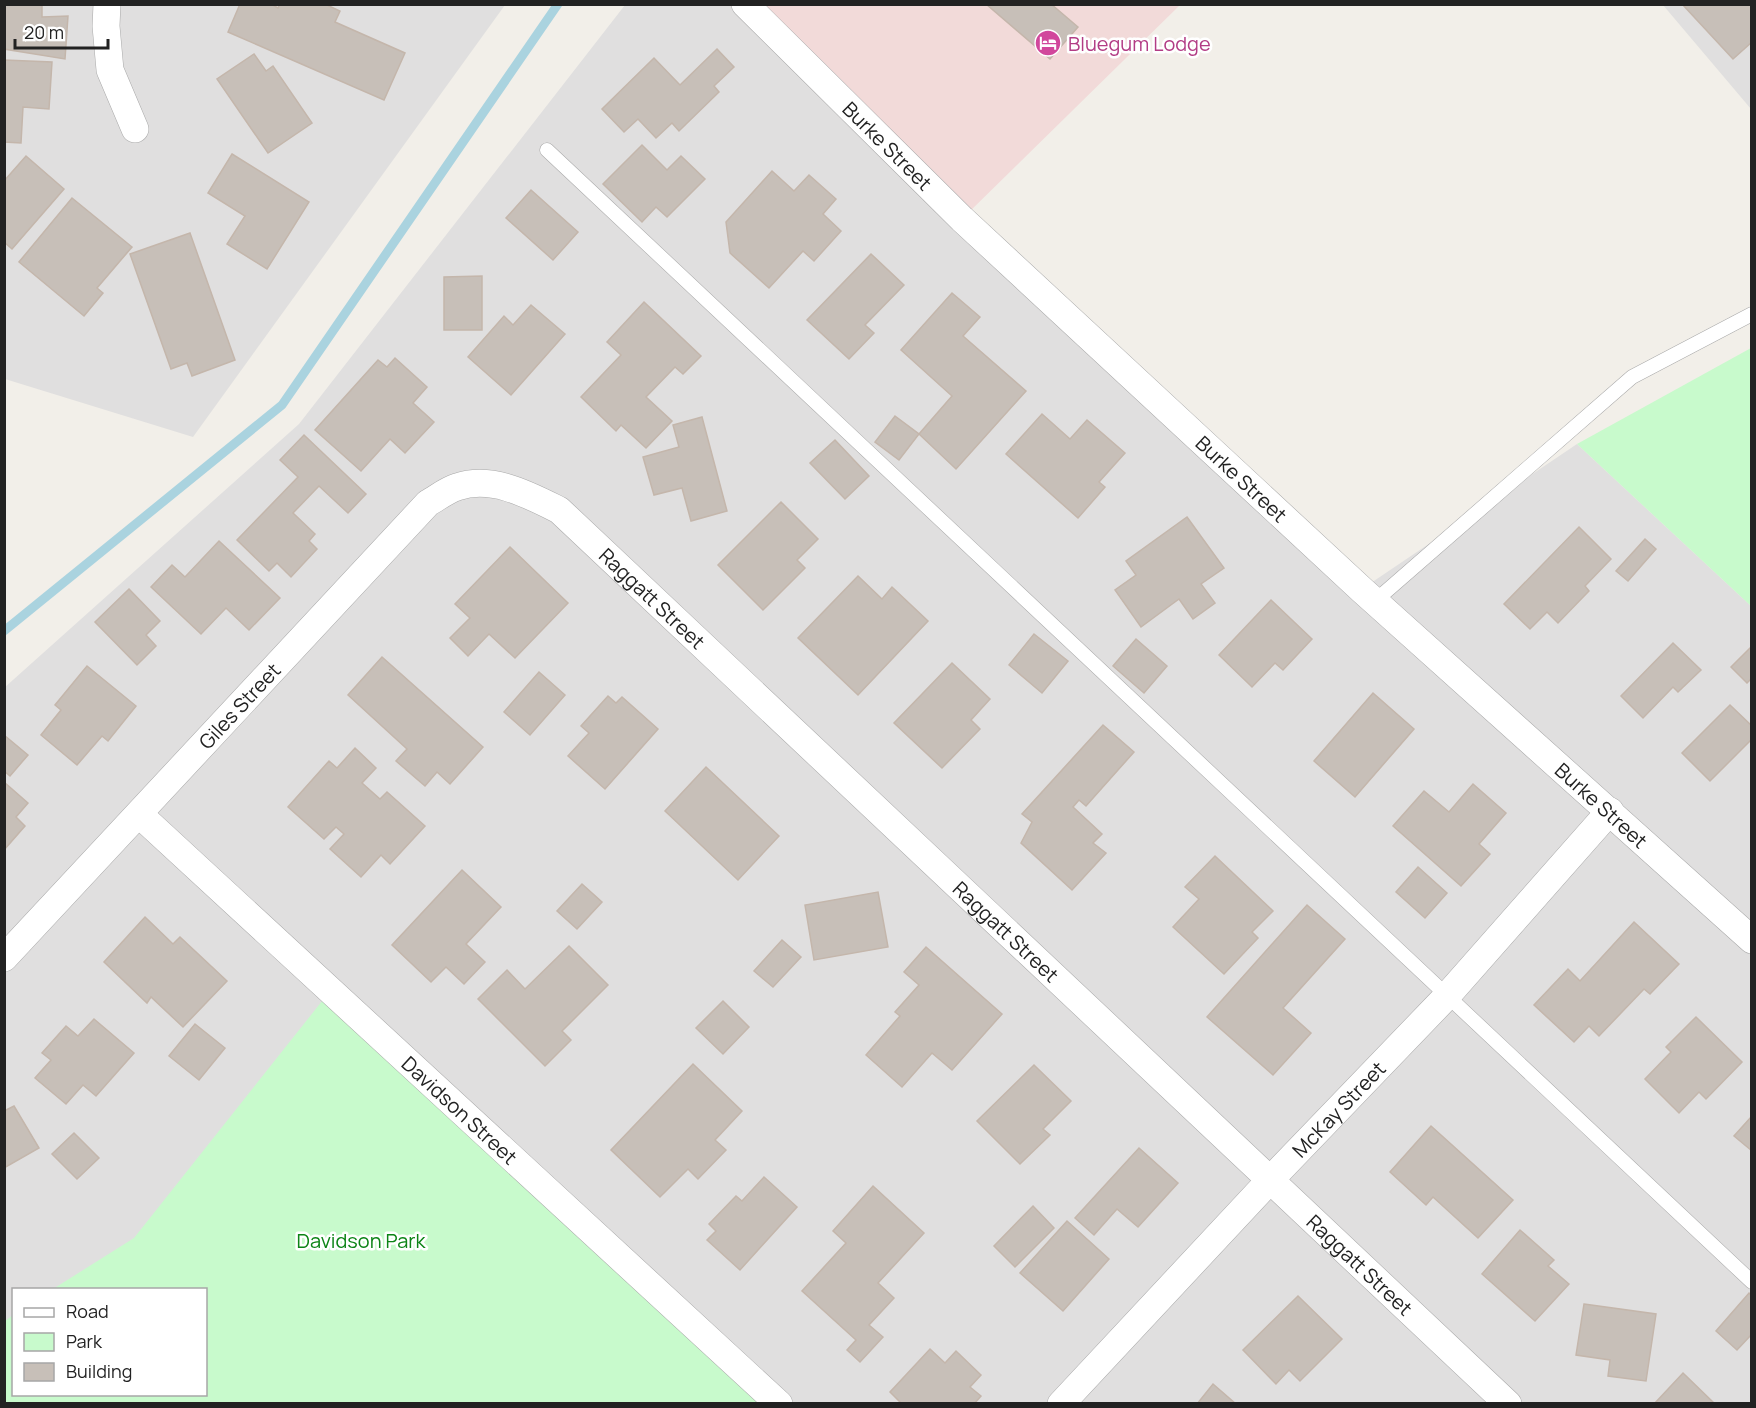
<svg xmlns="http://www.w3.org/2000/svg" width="1756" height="1408" viewBox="0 0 1756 1408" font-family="Manrope,sans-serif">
  <rect width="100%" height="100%" fill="#f2efe9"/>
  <g fill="#e0dfdf" fill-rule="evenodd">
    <polygon points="4,5 505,5 193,437 5,379"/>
    <path d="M625,5H745L1362,589L1577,444L1751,606V1403H5L4,688L299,424ZM14,1290H206V1394H14Z"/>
    <polygon points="1663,5 1751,5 1751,109"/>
  </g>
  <polygon fill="#f2dad9" points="745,5 1180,5 962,219"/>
  <g fill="#c8facc">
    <polygon points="1751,348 1751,606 1577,444"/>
    <polygon points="330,991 779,1404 5,1404 5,1321 13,1315 14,1394 206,1394 206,1290 53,1289 134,1238"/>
  </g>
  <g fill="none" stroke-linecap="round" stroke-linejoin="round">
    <polyline stroke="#aad3df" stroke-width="9" points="4,631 282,405 558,4"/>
  </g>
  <g fill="#c7bfb8" stroke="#c4b6ab" stroke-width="1.5">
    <polygon points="4,4 42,4 42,17 68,16 65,59 4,49"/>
    <polygon points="240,4 271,4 278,8 280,4 325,4 340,11 335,22 405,53 384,100 228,32"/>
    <polygon points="986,4 1051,4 1078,27 1050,59"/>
    <polygon points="1682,4 1749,4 1752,7 1752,42 1733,59"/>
    <polygon points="717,49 734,67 714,86 719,92 679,131 672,123 656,138 638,119 624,132 602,109 654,58 680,85"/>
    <polygon points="254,54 266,71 273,66 312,123 268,153 217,79"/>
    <polygon points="4,60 52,62 49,109 23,107 21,143 4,142"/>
    <polygon points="642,145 667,170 681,156 705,179 667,217 656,207 642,222 603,184"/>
    <polygon points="232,154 309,202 267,269 227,244 245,216 208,193"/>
    <polygon points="26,156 64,189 12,249 4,242 4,181"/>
    <polygon points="772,171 794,191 809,175 836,199 823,214 841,231 814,261 803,251 769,288 730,253 726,222"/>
    <polygon points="531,190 578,232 553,260 506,218"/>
    <polygon points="72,198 132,247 97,288 103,293 84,316 19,262"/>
    <polygon points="190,233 235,360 192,376 187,363 171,369 130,254"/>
    <polygon points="871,254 904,285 865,325 874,333 849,359 807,320"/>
    <polygon points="482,276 482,330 444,330 444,277"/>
    <polygon points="952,293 980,317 963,336 1026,391 956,469 919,434 952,396 901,350"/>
    <polygon points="644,302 701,356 683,374 675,367 646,397 672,421 646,448 621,425 616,431 581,397 621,355 607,342"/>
    <polygon points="531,305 565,334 511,395 468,357 504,316 513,325"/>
    <polygon points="395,358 427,387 413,403 434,422 405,453 390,439 361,471 315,430 378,360 387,367"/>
    <polygon points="1042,414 1070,439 1087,420 1125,453 1099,482 1105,487 1078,518 1006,454"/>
    <polygon points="895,416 919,434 899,460 875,442"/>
    <polygon points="702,417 727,511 691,521 682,488 654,495 643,457 679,447 673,425"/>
    <polygon points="304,435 366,494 348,513 319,486 293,513 315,534 309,541 317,549 291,577 277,563 269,571 237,540 298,477 280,460"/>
    <polygon points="835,440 869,476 845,499 810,463"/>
    <polygon points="781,502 818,539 797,560 805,568 763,610 718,565"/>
    <polygon points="1187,517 1224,568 1201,584 1215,603 1193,619 1179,599 1141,627 1115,590 1136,575 1126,561"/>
    <polygon points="1579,527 1611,559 1585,586 1589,591 1558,623 1547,612 1530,629 1504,604"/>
    <polygon points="1645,539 1656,549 1628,581 1616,571"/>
    <polygon points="219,541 280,598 249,630 226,608 201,634 151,587 172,565 185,577"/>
    <polygon points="510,547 568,603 515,658 489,634 468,656 450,638 470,618 455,604"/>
    <polygon points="858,576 882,599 892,587 928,621 858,695 798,638"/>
    <polygon points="129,589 160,621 146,635 156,646 137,665 95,622"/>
    <polygon points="1271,600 1312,639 1283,670 1275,663 1252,687 1219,655"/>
    <polygon points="1034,634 1068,661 1042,693 1009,665"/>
    <polygon points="1136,639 1167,666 1144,693 1113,666"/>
    <polygon points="1673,643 1701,670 1678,692 1673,687 1643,718 1621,696"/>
    <polygon points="1752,646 1752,678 1747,683 1731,667"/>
    <polygon points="382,657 483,747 450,784 437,772 425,786 396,761 407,749 348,695"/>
    <polygon points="952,663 990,699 971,720 980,729 942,768 894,723"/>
    <polygon points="87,666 136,706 108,741 102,736 77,765 41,735 61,710 55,705"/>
    <polygon points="539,672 565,695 530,735 504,712"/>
    <polygon points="1373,693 1414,729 1355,797 1314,761"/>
    <polygon points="608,696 616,703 622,697 658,729 605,789 568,756 589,733 581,726"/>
    <polygon points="1730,705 1752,726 1752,739 1710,781 1682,753"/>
    <polygon points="1103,725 1134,752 1086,806 1079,800 1073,807 1102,834 1093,843 1106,853 1072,890 1021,843 1032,822 1022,814"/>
    <polygon points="4,735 28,755 10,776 4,771"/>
    <polygon points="355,748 376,768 362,783 380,799 387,792 425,826 390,864 381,855 361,877 330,849 344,834 336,827 324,839 288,807 329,761 337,768"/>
    <polygon points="706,767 779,836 738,880 665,811"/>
    <polygon points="4,782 28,803 16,817 25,826 4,850"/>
    <polygon points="1473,784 1506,813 1479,844 1490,854 1461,886 1393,826 1424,791 1449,812"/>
    <polygon points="1215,856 1273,911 1252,932 1258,938 1224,974 1173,927 1199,899 1185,887"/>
    <polygon points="1418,867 1447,893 1425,918 1396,892"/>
    <polygon points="462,870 501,907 466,944 485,962 464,984 446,967 431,982 392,945"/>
    <polygon points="582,884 602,902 577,929 557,911"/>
    <polygon points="878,892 888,947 814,960 805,905"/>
    <polygon points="1307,905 1345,939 1283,1008 1311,1033 1273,1075 1207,1017"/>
    <polygon points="145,917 173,944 180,937 227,981 183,1027 151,997 147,1003 104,962"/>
    <polygon points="1634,922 1679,964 1650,994 1644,989 1599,1036 1589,1026 1574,1042 1534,1005 1568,969 1580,981"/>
    <polygon points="782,940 801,957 773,987 754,971"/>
    <polygon points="569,946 608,985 562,1031 571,1040 545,1066 478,999 507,970 525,989"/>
    <polygon points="926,947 1002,1014 952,1070 932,1053 902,1087 866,1055 900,1016 895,1012 919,985 904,972"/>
    <polygon points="723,1001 749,1027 723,1054 696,1028"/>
    <polygon points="1696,1017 1742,1062 1706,1099 1699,1092 1679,1113 1645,1079 1671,1052 1666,1047"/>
    <polygon points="94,1019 134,1053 96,1096 83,1085 66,1104 35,1078 51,1060 42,1053 66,1026 78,1036"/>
    <polygon points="195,1024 225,1048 199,1080 169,1056"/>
    <polygon points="693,1064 742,1111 715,1140 726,1150 698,1179 688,1169 660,1197 611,1150"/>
    <polygon points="1034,1065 1071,1101 1043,1129 1050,1135 1020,1164 977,1121"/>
    <polygon points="14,1106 39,1148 4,1168 4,1111"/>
    <polygon points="1752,1116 1752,1151 1734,1136"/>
    <polygon points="1431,1126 1513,1200 1478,1238 1433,1197 1426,1205 1390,1172"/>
    <polygon points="74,1133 99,1158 77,1179 52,1154"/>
    <polygon points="1139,1148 1178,1183 1138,1227 1117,1209 1094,1235 1075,1218"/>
    <polygon points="764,1177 797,1207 740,1270 707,1240 716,1231 709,1224 736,1196 742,1201"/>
    <polygon points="873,1186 924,1233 878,1283 894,1298 869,1325 883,1337 860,1362 847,1350 856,1340 802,1291 846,1243 833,1231"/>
    <polygon points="1033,1206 1054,1228 1015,1267 994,1246"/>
    <polygon points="1067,1221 1109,1259 1063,1311 1020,1273"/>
    <polygon points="1520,1230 1554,1260 1548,1266 1569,1284 1535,1321 1482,1274"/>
    <polygon points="1749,1293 1752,1296 1752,1334 1737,1350 1716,1331"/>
    <polygon points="1298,1296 1342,1339 1300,1381 1289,1370 1276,1384 1243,1350"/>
    <polygon points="1584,1304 1656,1314 1646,1381 1608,1376 1610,1360 1576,1355"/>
    <polygon points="930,1349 945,1363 956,1351 981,1375 970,1387 981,1396 974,1404 902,1404 890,1392"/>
    <polygon points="1683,1373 1715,1404 1654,1404"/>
    <polygon points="1213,1384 1236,1404 1197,1404"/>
  </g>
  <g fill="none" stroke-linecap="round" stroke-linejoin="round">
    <defs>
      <g id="service">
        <polyline points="547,150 1752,1282"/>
        <polyline points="1375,601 1632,377 1752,314"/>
      </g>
      <g id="minor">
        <polyline points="107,4 106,26 110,70 135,129"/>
        <path id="s1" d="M745,4L962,219L1362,590L1752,940"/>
        <path id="s2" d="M140,815L779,1404"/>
        <path id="s3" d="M4,958L428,503C437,498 447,490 457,487C492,475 529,495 559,510L1508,1404"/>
        <path id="s4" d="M1061,1404L1271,1179L1446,997L1610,811"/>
      </g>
    </defs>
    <use href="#service" stroke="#a9a9a9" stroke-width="15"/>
    <use href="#minor" stroke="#a9a9a9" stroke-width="28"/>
    <use href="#service" stroke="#fff" stroke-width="14"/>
    <use href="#minor" stroke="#fff" stroke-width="27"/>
  </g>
  <defs>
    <symbol id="hotel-disc" viewBox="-11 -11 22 22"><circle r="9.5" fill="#d1479c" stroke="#fff"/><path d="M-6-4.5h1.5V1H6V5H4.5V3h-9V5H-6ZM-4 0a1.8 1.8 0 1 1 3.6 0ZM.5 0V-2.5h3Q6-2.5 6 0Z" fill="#fff"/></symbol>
  </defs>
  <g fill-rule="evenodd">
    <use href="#hotel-disc" x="1033" y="28" width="30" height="30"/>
  </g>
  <g text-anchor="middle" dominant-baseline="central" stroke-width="5" stroke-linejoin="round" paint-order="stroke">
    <g font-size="20" fill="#b23c85" stroke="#fff" text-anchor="start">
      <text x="1068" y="43">Bluegum Lodge</text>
    </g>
    <g font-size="20" fill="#222" stroke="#fff">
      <text stroke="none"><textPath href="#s1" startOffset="201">Burke Street</textPath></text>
      <text stroke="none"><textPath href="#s1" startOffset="687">Burke Street</textPath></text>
      <text stroke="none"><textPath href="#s3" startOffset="891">Raggatt Street</textPath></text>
      <text stroke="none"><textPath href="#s3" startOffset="345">Giles Street</textPath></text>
      <text stroke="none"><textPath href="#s1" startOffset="1173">Burke Street</textPath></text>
      <text stroke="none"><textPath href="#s3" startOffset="1377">Raggatt Street</textPath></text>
      <text stroke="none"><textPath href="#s4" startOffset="405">McKay Street</textPath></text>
      <text stroke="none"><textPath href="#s2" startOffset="435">Davidson Street</textPath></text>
      <text stroke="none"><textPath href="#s3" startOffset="1863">Raggatt Street</textPath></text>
    </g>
    <g font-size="20" fill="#0c8416" stroke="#fff">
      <text x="361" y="1240">Davidson Park</text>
    </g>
  </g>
  <rect width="1756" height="1408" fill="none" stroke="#222222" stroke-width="12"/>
  <rect x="12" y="1288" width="195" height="108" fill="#ffffff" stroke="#a7a7a7" stroke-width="1.5"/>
  <rect x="24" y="1308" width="30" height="9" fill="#ffffff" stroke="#a7a7a7" stroke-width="1.5"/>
  <text x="66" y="1318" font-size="18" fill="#222222">Road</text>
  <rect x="24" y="1333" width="30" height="18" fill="#c8facc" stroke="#a7a7a7" stroke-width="1.5"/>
  <text x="66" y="1348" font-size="18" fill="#222222">Park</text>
  <rect x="24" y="1363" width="30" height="18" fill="#c7bfb8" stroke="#a7a7a7" stroke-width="1.5"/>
  <text x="66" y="1378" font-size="18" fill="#222222">Building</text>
  <path d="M15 39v9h93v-9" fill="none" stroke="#222222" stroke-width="3"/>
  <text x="24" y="39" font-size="18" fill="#222222" stroke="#ffffff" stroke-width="4.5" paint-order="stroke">20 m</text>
</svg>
